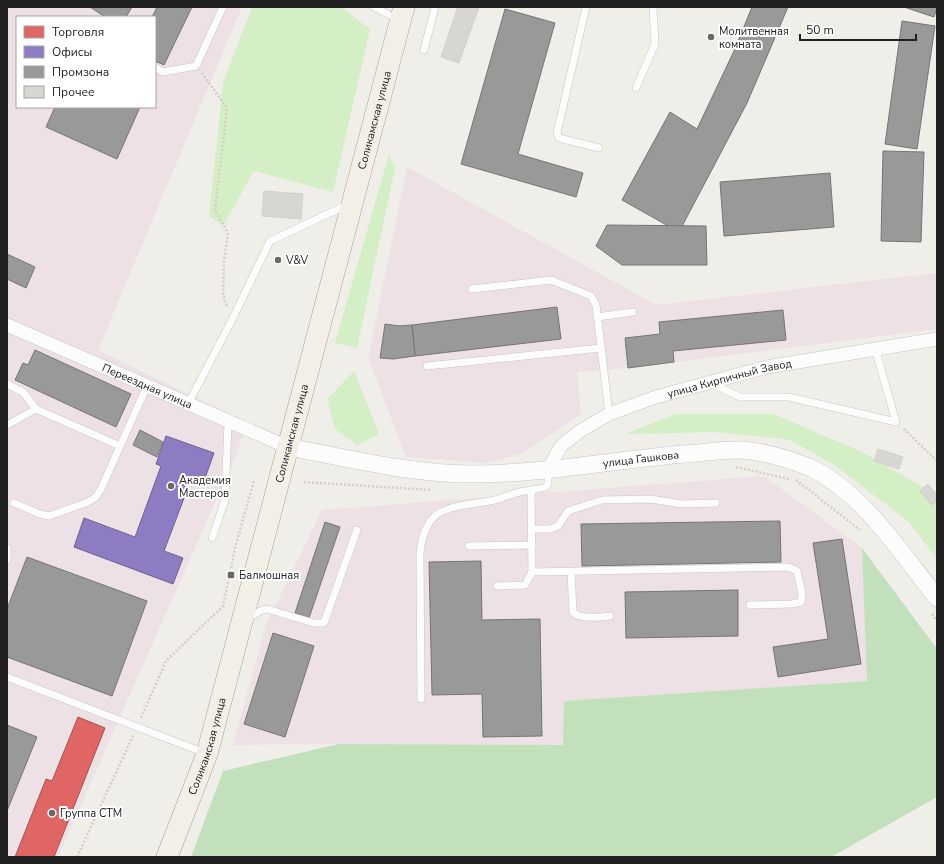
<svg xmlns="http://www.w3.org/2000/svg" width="944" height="864" viewBox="0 0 944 864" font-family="'Nunito Sans',sans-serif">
  <rect width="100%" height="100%" fill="#efeee9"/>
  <g fill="#ede1e6" fill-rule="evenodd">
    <path d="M7,7H242L98,350L247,423L234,460L58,857H7ZM17,17H155V107H17Z"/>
    <polygon points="407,167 656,305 937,273 937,329 628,368 577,372 581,414 521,454 486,463 406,457 368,358"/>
    <polygon points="764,476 862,548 868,681 564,701 564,745 339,744 233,745 266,625 322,510"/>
  </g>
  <g fill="#d4efc5">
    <polygon points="252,7 341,7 370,29 333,192 254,171 223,226 209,216 223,83"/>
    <polygon points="389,154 395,168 357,348 335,343"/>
    <polygon points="354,371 379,434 357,445 335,429 327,399"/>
    <polygon points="676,414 773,414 860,451 937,495 937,559 908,521 834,465 790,440 716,432 625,434"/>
  </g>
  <polygon fill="#c2e0bc" points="862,548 937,649 937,797 831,857 191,857 223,771 339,744 563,745 564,701 867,681"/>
  <polygon fill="#e06666" stroke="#a65151" points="78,717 105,728 54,857 15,857 46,779 52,781"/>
  <polygon fill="#8e7cc3" stroke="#6d6092" points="166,436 214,453 204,481 192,477 164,551 183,558 173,584 74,547 84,518 135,537 161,466 156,464"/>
  <g fill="#999" stroke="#757575">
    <polygon points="90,7 132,7 126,17 105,17"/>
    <polygon points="157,7 192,7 164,65 155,61 155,17 152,17"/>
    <polygon points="752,7 788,7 747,103 679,232 622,200 670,112 697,129 734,51"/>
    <polygon points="904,7 937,7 937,8 934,17"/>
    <polygon points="505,9 555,23 518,154 583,173 576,197 461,164"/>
    <polygon points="902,21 935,26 917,149 885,144"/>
    <polygon points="55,107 140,107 117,159 46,127"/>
    <polygon points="883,151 924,152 921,242 881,241"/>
    <polygon points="830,173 834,227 724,236 720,182"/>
    <polygon points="607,225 706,226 707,265 622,265 596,246"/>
    <polygon points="7,254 35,267 26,288 7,279"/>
    <polygon points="557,307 561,339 415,356 412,325"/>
    <polygon points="783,310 786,340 673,351 674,362 628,368 625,338 660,334 659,322"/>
    <polygon points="385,324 400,326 412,325 415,356 393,359 380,358"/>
    <polygon points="35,350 131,394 116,427 15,380 23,363 28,365"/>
    <polygon points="140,430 163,442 157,457 133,445"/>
    <polygon points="780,521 781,562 582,566 581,524"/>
    <polygon points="325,522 340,527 309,618 295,613"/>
    <polygon points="842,539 861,664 778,677 773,647 828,639 813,543"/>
    <polygon points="27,557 147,601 112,696 7,657 7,609"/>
    <polygon points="481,561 482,620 540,619 542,736 483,737 482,694 432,695 429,562"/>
    <polygon points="738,590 738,636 626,638 625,592"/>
    <polygon points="273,633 314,646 285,737 244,724"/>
    <polygon points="7,725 37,737 7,811"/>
  </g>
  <g fill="#d7d6d2" stroke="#d2d0ca">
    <polygon points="458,7 479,7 459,63 441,57"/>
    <polygon points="264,191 303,194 301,219 262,216"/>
    <polygon points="878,449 903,457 899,469 874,461"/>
    <polygon points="928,484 937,495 937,501 932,505 920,491"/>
  </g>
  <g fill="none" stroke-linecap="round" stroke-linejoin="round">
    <defs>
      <g id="service">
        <polyline points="374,7 399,20"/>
        <polyline points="586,7 557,133 559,138 599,148"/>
        <polyline points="424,50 435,7"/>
        <polyline points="155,67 163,72 196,66 223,7"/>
        <polyline points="636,88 655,44 653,7"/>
        <polyline points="472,289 551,280 591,296 596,305 609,414"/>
        <polyline points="597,317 633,312"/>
        <polyline points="427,366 601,348"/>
        <polyline points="711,383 740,397 789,397 896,422 875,348"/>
        <polyline points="7,384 23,392 36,409 120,446"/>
        <polyline points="188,404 232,320 270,241 349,204"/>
        <polyline points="7,425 36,409"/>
        <polyline points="531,490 532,572 788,567 797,571 802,594 801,602 792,604 750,605"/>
        <polyline points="14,503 40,514 49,516 88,502 96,497 101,489 147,386"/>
        <polyline points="532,529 550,529 558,526 568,511 602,500 650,499 682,504 716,503"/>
        <polyline points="212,538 225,500 228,423"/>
        <polyline points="469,546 532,545"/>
        <polyline points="7,548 7,560"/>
        <path d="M571,572L573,612C581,620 598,617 610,616"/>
        <polyline points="497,586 525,585 532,572"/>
        <polyline points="247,619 260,611 267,609 314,623 324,623 357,530"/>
        <polyline points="7,677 205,753"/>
        <path d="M421,699L420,553C425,505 450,508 490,501C499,500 507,495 516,493C526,490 537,490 546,487L548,484V470"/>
      </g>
      <g id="minor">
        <path id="s1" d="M7,325L288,447"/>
        <path id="s2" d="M548,470L561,446L580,431L609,414L656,397L767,367L937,339"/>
      </g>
      <g id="tertiary">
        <path id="s3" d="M288,447C348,458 410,474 471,474C543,474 614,460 685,454C703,453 724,449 742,450C765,452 790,459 811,468C863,493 902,554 937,598"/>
      </g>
      <g id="primary">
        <path id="s4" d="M167,857L207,754L404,7"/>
      </g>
    </defs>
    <use href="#service" stroke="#c7c7c5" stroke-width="8"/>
    <use href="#minor" stroke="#c7c7c5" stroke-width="14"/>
    <use href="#tertiary" stroke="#c7c7c5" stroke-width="18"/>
    <use href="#primary" stroke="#a6a185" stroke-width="22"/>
    <g stroke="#d8ccc7" stroke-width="2.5" stroke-dasharray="2 2" stroke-linecap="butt">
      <polyline points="202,73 227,108 215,210 228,233 224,261 223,295 227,306"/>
      <polyline points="904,429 937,461"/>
      <polyline points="736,467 789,479"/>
      <polyline points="796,480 860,530"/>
      <polyline points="304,482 430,490"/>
      <polyline points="932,614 937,620"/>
      <polyline points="141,718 166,661 223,606 236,544 254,481"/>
      <polyline points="77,857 133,736"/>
    </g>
    <use href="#service" stroke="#fdfcfc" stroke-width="7"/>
    <use href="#minor" stroke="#fdfcfc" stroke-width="13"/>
    <use href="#tertiary" stroke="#fdfcfc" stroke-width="17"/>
    <use href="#primary" stroke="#f2efe6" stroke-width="21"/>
  </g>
  <g fill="#686866" stroke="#fff" stroke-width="1.5">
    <circle cx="711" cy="37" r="4"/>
    <circle cx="278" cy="260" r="4"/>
    <circle cx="171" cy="486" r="4"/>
    <rect x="227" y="571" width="8" height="8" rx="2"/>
    <circle cx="52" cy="813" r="4"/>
  </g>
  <g text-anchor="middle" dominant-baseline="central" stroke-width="4" stroke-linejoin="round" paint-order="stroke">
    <g font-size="11" fill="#202020" stroke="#fff" text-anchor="start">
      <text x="719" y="31">Молитвенная<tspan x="719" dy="13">комната</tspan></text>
      <text x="286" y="260">V&amp;V</text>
      <text x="179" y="480">Академия<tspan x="179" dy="13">Мастеров</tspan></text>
      <text x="239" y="575">Балмошная</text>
      <text x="60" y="813">Группа СТМ</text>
    </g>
    <g font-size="11" fill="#202020" stroke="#fff">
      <text stroke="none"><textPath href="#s4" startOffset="766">Соликамская улица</textPath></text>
      <text stroke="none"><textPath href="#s2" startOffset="211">улица Кирпичный Завод</textPath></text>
      <text stroke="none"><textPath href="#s1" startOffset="153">Переездная улица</textPath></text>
      <text stroke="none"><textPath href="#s4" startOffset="442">Соликамская улица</textPath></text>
      <text stroke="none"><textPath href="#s3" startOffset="356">улица Гашкова</textPath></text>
      <text stroke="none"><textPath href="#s4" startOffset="118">Соликамская улица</textPath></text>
    </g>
  </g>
  <rect width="944" height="864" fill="none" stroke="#202020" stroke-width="16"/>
  <rect x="16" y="16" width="140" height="92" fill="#ffffff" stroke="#a6a6a6"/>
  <rect x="24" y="26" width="20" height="12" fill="#e06666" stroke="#a6a6a6"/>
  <text x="52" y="36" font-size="12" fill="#202020">Торговля</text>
  <rect x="24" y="46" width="20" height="12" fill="#8e7cc3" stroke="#a6a6a6"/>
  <text x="52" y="56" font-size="12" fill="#202020">Офисы</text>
  <rect x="24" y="66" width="20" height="12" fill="#999999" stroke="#a6a6a6"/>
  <text x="52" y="76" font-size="12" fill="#202020">Промзона</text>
  <rect x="24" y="86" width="20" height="12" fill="#d7d6d2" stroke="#a6a6a6"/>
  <text x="52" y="96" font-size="12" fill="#202020">Прочее</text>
  <path d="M800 34v6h116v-6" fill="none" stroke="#202020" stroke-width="2"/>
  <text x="806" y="34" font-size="12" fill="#202020" stroke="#ffffff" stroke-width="3" paint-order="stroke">50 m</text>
</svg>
